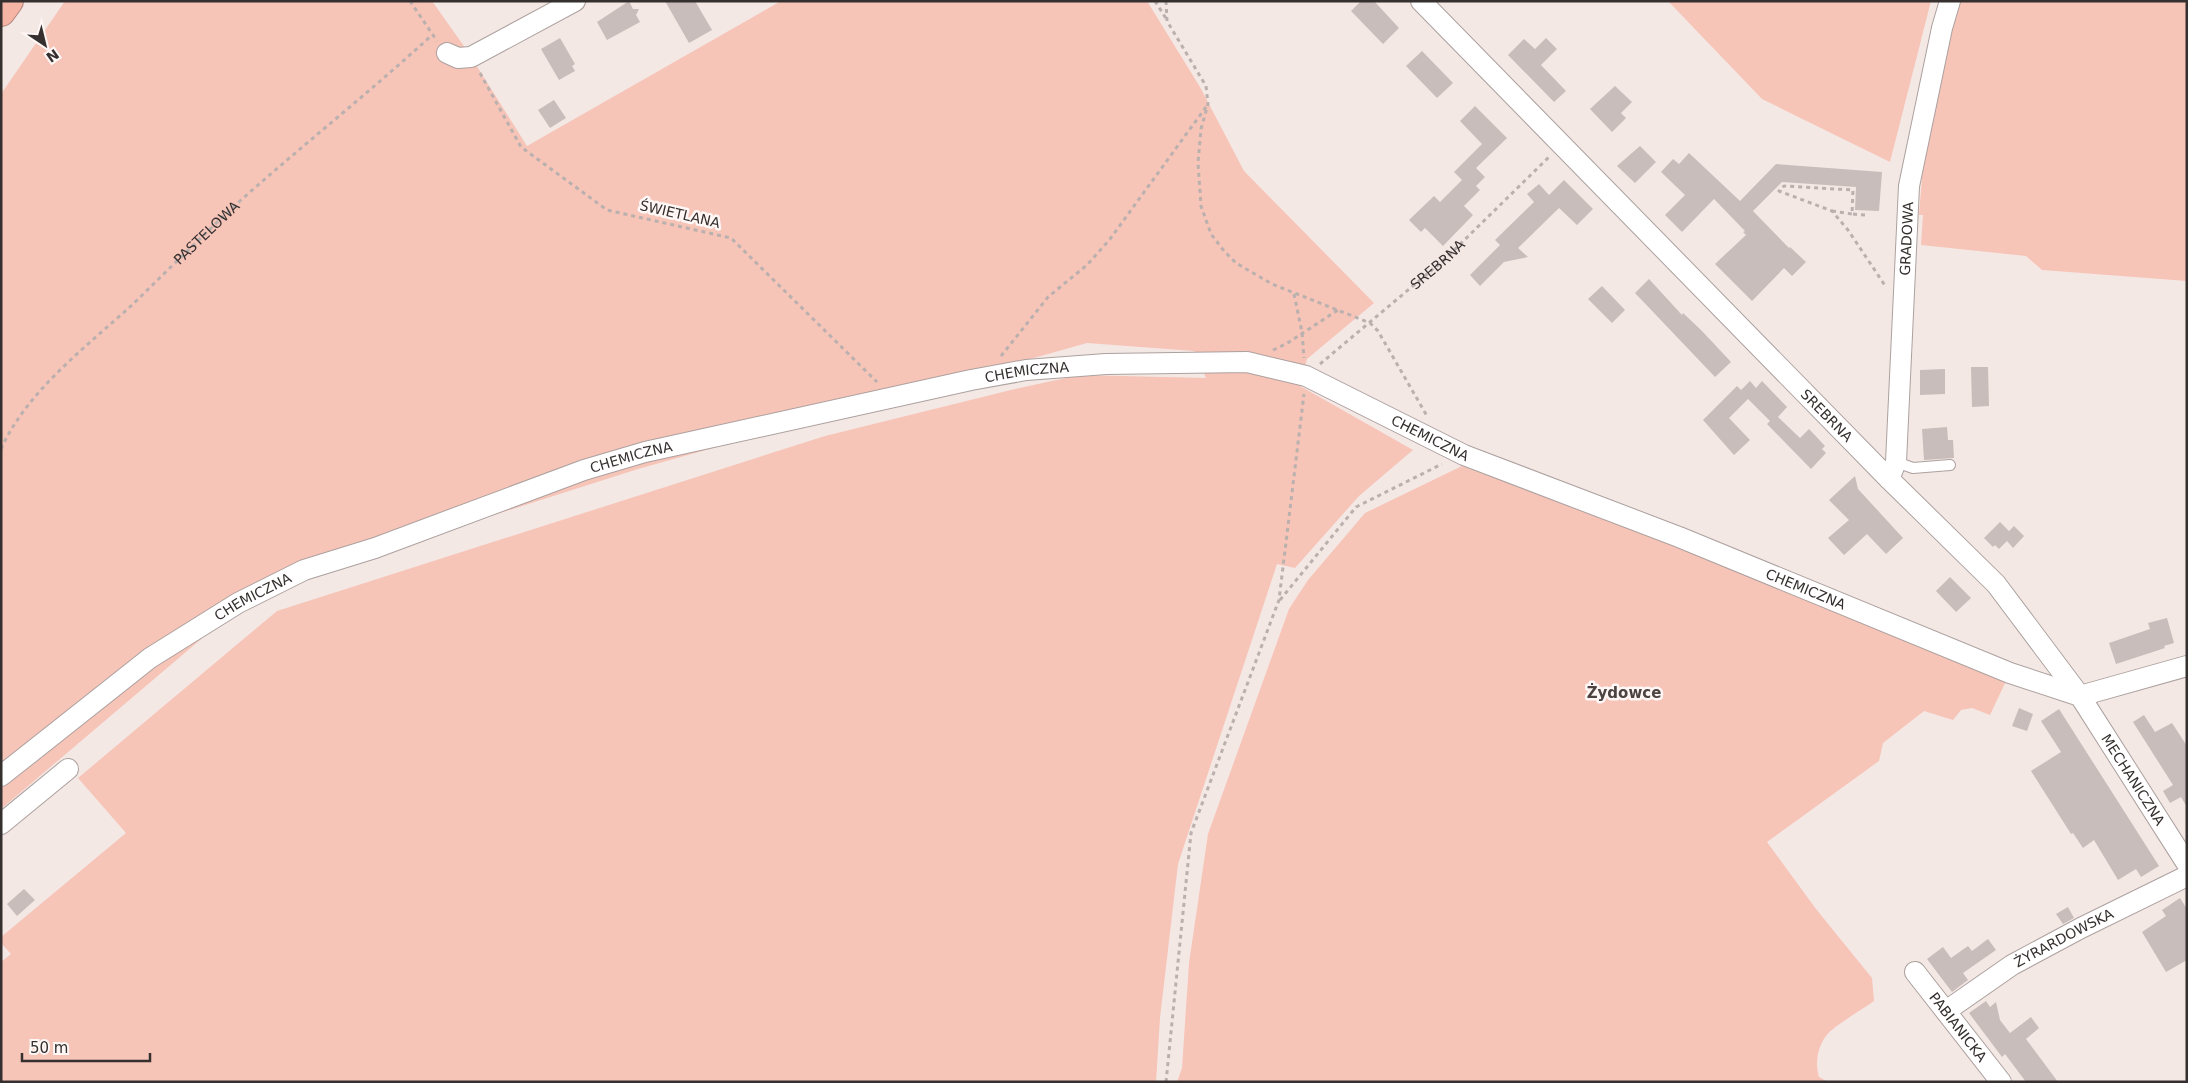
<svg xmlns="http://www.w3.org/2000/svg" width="2188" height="1083" viewBox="0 0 2188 1083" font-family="'DejaVu Sans',sans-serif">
  <rect width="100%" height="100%" fill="#f4e8e5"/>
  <g fill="#f7c4b8">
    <polygon points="65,1 432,1 466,49 527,146 781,1 1147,1 1200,87 1244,171 1374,303 1307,359 1300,386 1413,450 1359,496 1295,568 1277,564 1178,864 1160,1018 1156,1082 1,1082 1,1026 3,1025 1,1022 1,962 11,954 1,943 1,937 126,833 78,778 277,611 825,436 1015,389 1080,375 1206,378 1194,351 1087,343 638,469 259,590 1,809 1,94"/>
    <polygon points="1668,1 1931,1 1890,162 1762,99"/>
    <polygon points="1954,1 2187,1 2187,281 2042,270 2026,256 1921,245 1923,215 1919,215 1926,128"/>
    <path d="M1462,466L1721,562L2007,679L1990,715L1972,708L1961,710L1953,720L1924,711L1883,743L1879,761L1767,842L1816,909L1872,978L1874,1001C1863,1009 1832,1027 1826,1036C1817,1048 1815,1064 1819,1077L1828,1082H1177L1182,1068L1189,963L1208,834L1289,609L1308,580L1365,513Z"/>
  </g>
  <g fill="#c8bdba">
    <polygon points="629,1 633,9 639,9 636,15 640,22 607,40 597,22"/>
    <polygon points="665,1 695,1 712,30 689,43"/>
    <polygon points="1361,1 1374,1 1399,28 1383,44 1351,11"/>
    <polygon points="560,38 575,64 572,66 575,71 559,80 541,49"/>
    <polygon points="1546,38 1557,49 1541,65 1566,91 1554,102 1508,55 1524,39 1535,49"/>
    <polygon points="1422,51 1453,83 1437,98 1406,66"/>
    <polygon points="1615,86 1632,102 1621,113 1626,118 1612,132 1590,109"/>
    <polygon points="554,100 566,118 550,128 538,110"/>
    <polygon points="1475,106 1507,138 1476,168 1485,177 1476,186 1480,190 1464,206 1473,215 1443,246 1425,228 1421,232 1409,220 1434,196 1440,202 1462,180 1454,172 1482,144 1460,121"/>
    <polygon points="1640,146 1656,162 1635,183 1617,166"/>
    <polygon points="1689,153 1740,201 1776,164 1882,172 1879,211 1855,210 1856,187 1782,182 1753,211 1789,248 1790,247 1806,262 1792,276 1784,268 1752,301 1715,264 1746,235 1743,232 1745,231 1714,199 1682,232 1665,215 1685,195 1661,172 1673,159 1679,164"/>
    <polygon points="1564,180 1593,209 1577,225 1559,208 1518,248 1528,257 1504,262 1480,286 1470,275 1500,245 1495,240 1534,202 1527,194 1539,184 1549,195"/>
    <polygon points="1649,279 1682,315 1683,313 1702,331 1731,362 1715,377 1635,293"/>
    <polygon points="1602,286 1625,310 1612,323 1588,299"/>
    <polygon points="1971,367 1988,367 1989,406 1972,407"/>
    <polygon points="1945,369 1945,394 1920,395 1920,370"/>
    <polygon points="1750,381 1756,388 1762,381 1787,407 1778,417 1800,438 1809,429 1825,446 1822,449 1826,453 1811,469 1767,424 1770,421 1748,399 1729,418 1750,440 1734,455 1703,420 1737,386 1741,390"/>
    <polygon points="1947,427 1948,440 1953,440 1954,458 1924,460 1922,429"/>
    <polygon points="1855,476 1858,489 1903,538 1886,554 1867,534 1844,555 1828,538 1849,520 1829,500"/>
    <polygon points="2000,522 2009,531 2014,526 2024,536 2013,548 2007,541 1999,549 1995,545 1993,547 1984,538"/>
    <polygon points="1950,577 1971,598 1956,612 1936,591"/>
    <polygon points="2167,618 2174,643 2164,646 2165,648 2116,664 2109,643 2150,629 2148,623"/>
    <polygon points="2019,708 2033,714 2027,731 2012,726"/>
    <polygon points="2059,709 2159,866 2141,877 2136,869 2118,880 2094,840 2083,848 2073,833 2071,834 2031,771 2061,752 2041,721"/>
    <polygon points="2144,715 2155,732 2172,723 2187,746 2187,807 2181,797 2170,803 2163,791 2173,785 2133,722"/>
    <polygon points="24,889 35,900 17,916 7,904"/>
    <polygon points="2180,898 2187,909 2187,960 2166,972 2142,932 2166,916 2162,910"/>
    <polygon points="2068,907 2074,918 2063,924 2056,914"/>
    <polygon points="1988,939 1996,950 1963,973 1968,980 1952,992 1927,959 1943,947 1951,958 1968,946 1972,951"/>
    <polygon points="1986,1001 1990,1007 1996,1002 2000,1020 2010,1033 2031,1017 2039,1028 2026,1039 2058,1082 2026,1082 2005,1054 2002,1057 1969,1013"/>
  </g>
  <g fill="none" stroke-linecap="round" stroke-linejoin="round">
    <defs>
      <polyline id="service" points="1896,462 1913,468 1950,465"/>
      <g id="minor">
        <path id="s3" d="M1421,1L1889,479L1996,584L2080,696L2187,864"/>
        <polyline points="447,53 458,58 471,57 575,1"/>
        <path id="s4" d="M1889,479L1896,462L1909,186L1942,28L1950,1"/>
        <polyline points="2080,696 2187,666"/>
        <path id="s5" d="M1,776L150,658L238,603L304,570L375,548L584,470L645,452L971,380L1026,370L1106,364L1247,362L1306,376L1464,455L1679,537L2010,673L2080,696"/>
        <polyline points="1,824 68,769"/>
        <path id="s6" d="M1915,972L2001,1082"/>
        <path id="s7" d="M1946,1011L2012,965L2081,928L2187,876"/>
      </g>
      <polyline id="motorway" points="1,12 9,1"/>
    </defs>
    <use href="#service" stroke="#aca19f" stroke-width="12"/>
    <use href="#minor" stroke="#aca19f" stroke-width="22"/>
    <use href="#motorway" stroke="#b2867c" stroke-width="30"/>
    <g stroke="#bab0ae" stroke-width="3" stroke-dasharray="4 4" stroke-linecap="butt">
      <polyline points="410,1 437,41"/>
      <polyline points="1155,1 1167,20"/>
      <polyline points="1166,1 1167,21 1206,86 1208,104 1201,129 1198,163 1201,206 1211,234 1224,251 1236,263 1272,284 1370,323 1378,331 1427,416"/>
      <polyline points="480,73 521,147 607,210 731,238 877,382"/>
      <polyline points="1832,211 1852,214"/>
      <polyline points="1865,215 1852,214 1853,190 1784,186 1779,191 1832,211 1848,230 1886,287"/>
      <polyline points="1294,294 1302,332 1304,358"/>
      <polyline points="1273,350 1286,344 1338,310"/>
      <polyline points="1001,356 1048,297 1087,265 1110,239 1206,107"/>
      <path id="s1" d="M1320,364L1445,259L1549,157"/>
      <path id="s2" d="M1,449C27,391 86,347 132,305C168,270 204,234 241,200C304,144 370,92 432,35"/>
      <polyline points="1280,600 1356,507 1442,464"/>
      <polyline points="1166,1082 1191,833 1279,600 1304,394"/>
    </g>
    <use href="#service" stroke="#fff" stroke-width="10"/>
    <use href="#minor" stroke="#fff" stroke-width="20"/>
    <use href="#motorway" stroke="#f6b4a5" stroke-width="28"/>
  </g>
  <g text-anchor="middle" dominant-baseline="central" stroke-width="5" stroke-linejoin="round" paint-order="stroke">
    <g font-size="14" fill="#35302f" stroke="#fef7f5">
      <text transform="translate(680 214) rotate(13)">ŚWIETLANA</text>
      <text stroke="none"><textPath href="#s2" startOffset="300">PASTELOWA</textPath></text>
      <text stroke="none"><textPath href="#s4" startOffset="242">GRADOWA</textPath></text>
      <text stroke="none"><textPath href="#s1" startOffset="154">SREBRNA</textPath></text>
      <text stroke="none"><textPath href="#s5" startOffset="1119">CHEMICZNA</textPath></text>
      <text stroke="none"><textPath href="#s3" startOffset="580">SREBRNA</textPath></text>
      <text stroke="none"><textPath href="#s5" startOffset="1539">CHEMICZNA</textPath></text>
      <text stroke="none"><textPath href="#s5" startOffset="714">CHEMICZNA</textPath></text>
      <text stroke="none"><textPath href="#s5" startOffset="1944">CHEMICZNA</textPath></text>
      <text stroke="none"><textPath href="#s5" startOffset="310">CHEMICZNA</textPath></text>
      <text stroke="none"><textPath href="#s3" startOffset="1058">MECHANICZNA</textPath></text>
      <text stroke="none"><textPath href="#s7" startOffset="139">ŻYRARDOWSKA</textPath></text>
      <text stroke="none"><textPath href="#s6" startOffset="70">PABIANICKA</textPath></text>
    </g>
    <g font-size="15" font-weight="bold" fill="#4d4341" stroke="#fef7f5">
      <text x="1624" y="693">Żydowce</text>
    </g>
  </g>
  <rect width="2188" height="1083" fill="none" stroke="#35302f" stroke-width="5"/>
  <g transform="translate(45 45) rotate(145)" stroke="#fef7f5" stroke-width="4" paint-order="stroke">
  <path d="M0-4L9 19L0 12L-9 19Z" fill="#35302f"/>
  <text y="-8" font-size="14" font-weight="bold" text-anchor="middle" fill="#35302f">N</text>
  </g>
  <path d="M22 1053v8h128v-8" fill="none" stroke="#35302f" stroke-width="2.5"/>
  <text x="30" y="1053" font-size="15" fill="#35302f" stroke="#fef7f5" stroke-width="4" paint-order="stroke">50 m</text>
</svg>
